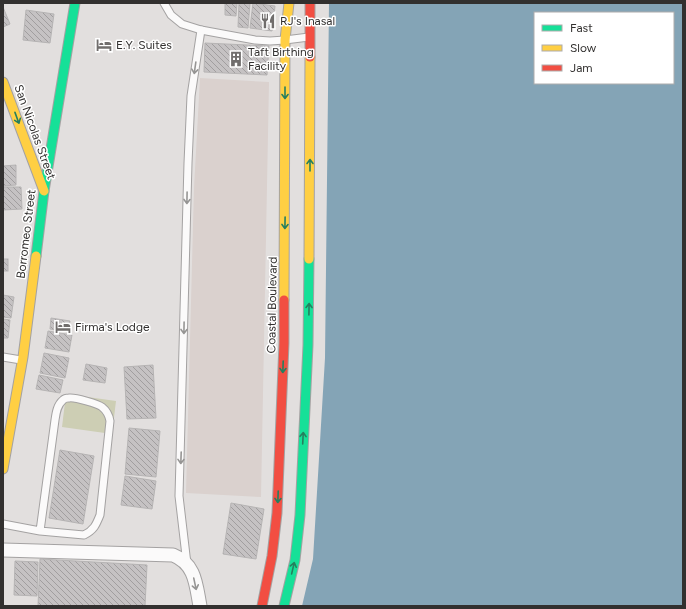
<svg xmlns="http://www.w3.org/2000/svg" width="686" height="609" viewBox="0 0 686 609" font-family="Figtree,sans-serif">
  <defs>
    <pattern id="building-back-hatch" width="6" height="6" patternUnits="userSpaceOnUse"><rect width="6" height="6" fill="#c5c2c3"/><path d="M-1 5l2 2M0 0l6 6M5-1l2 2" fill="none" stroke="#a19e9f"/></pattern>
  </defs>
  <rect width="100%" height="100%" fill="#e2dfde"/>
  <polygon fill="#dad1ce" points="200,78 269,82 261,497 186,493 194,188"/>
  <polygon fill="#cdceb4" points="66,394 116,401 112,434 62,427"/>
  <path fill="#84a4b6" fill-rule="evenodd" d="M329,3H683V606H302L313,559L325,358ZM535,13H673V83H535Z"/>
  <g fill="url(#building-back-hatch)" stroke="#b6b4b4">
    <polygon points="225,3 237,3 236,16 225,15"/>
    <polygon points="239,3 250,3 248,28 238,27"/>
    <polygon points="253,3 275,6 272,31 250,28"/>
    <polygon points="3,7 10,24 3,27"/>
    <polygon points="26,10 54,14 50,43 23,40"/>
    <polygon points="205,43 269,46 267,75 204,72"/>
    <polygon points="16,165 16,185 3,186 3,166"/>
    <polygon points="3,187 21,187 22,209 3,210"/>
    <rect x="3" y="259" width="5" height="12"/>
    <polygon points="3,295 14,297 11,318 3,317"/>
    <polygon points="51,318 70,321 68,332 50,329"/>
    <polygon points="3,319 10,320 8,338 3,338"/>
    <polygon points="48,331 72,335 69,352 45,348"/>
    <polygon points="44,353 69,358 65,378 40,373"/>
    <polygon points="86,364 107,368 105,383 83,380"/>
    <polygon points="153,365 156,418 127,419 124,367"/>
    <polygon points="39,375 63,380 60,393 36,389"/>
    <polygon points="129,428 160,431 156,477 125,474"/>
    <polygon points="60,450 94,456 83,524 49,518"/>
    <polygon points="125,476 156,481 152,509 121,505"/>
    <polygon points="231,503 264,509 256,559 223,554"/>
    <polygon points="40,559 147,565 145,606 38,606"/>
    <polygon points="15,561 38,562 37,596 14,595"/>
  </g>
  <g fill="none" stroke-linecap="round" stroke-linejoin="round">
    <defs>
      <g id="lane">
        <polyline points="164,3 171,15 182,24 201,30 255,40 270,41 285,40 309,37"/>
        <polyline points="3,357 21,360"/>
        <path d="M3,524L40,531L84,535C94,530 96,525 100,515L110,421C109,415 107,411 102,407C98,404 75,397 69,398C66,398 65,398 63,400C57,405 56,413 55,420L40,531"/>
        <polyline points="187,564 179,496 188,163 191,96 201,30"/>
      </g>
      <path id="street" d="M3,550L173,555C196,564 196,586 200,606"/>
      <g id="fast">
        <polyline points="36,256 44,191 75,3"/>
        <polyline points="284,606 295,560 300,515 308,345 309,259"/>
      </g>
      <g id="slow">
        <polyline points="3,82 44,191"/>
        <polyline points="309,259 310,57"/>
        <polyline points="284,300 285,40 289,3"/>
        <polyline points="3,469 23,357 36,256"/>
      </g>
      <g id="jam">
        <polyline points="310,3 310,57"/>
        <polyline points="262,606 272,556 277,513 284,343 284,300"/>
      </g>
    </defs>
    <use href="#lane" stroke="#a4a2a2" stroke-width="9"/>
    <use href="#street" stroke="#a4a2a2" stroke-width="15"/>
    <use href="#fast" stroke="#a4a2a2" stroke-width="11"/>
    <use href="#slow" stroke="#a4a2a2" stroke-width="11"/>
    <use href="#jam" stroke="#a4a2a2" stroke-width="11"/>
    <use href="#lane" stroke="#fbfafa" stroke-width="7"/>
    <use href="#street" stroke="#fbfafa" stroke-width="13"/>
    <use href="#fast" stroke="#16e098" stroke-width="9"/>
    <use href="#slow" stroke="#ffcf43" stroke-width="9"/>
    <use href="#jam" stroke="#f24e42" stroke-width="9"/>
  </g>
  <defs><path id="oneway-shaft" d="M-6 0H5M1.5-3L5.5 0L1.5 3" fill="none" stroke-width="1.6" stroke-linecap="round" stroke-linejoin="round"/></defs>
  <g stroke="#969594">
    <use href="#oneway-shaft" transform="translate(195 68) rotate(98)"/>
    <use href="#oneway-shaft" transform="translate(187 198) rotate(91)"/>
    <use href="#oneway-shaft" transform="translate(184 328) rotate(91)"/>
    <use href="#oneway-shaft" transform="translate(181 458) rotate(92)"/>
    <use href="#oneway-shaft" transform="translate(195 584) rotate(78)"/>
  </g>
  <g stroke="#257f5e">
    <use href="#oneway-shaft" transform="translate(285 93) rotate(90)"/>
    <use href="#oneway-shaft" transform="translate(17 118) rotate(70)"/>
    <use href="#oneway-shaft" transform="translate(310 165) rotate(-90)"/>
    <use href="#oneway-shaft" transform="translate(285 223) rotate(91)"/>
    <use href="#oneway-shaft" transform="translate(309 309) rotate(-89)"/>
    <use href="#oneway-shaft" transform="translate(283 367) rotate(92)"/>
    <use href="#oneway-shaft" transform="translate(303 438) rotate(-87)"/>
    <use href="#oneway-shaft" transform="translate(278 497) rotate(92)"/>
    <use href="#oneway-shaft" transform="translate(293 568) rotate(-77)"/>
  </g>
  <defs>
    <symbol id="restaurant-bare" viewBox="-9 -9 18 18"><path d="M-5-6h1v4h1v-4h1v4h1v-4h1v5L-1.5 .5V6h-2V.5L-5-1ZM5-6V6H3V1.5H1.5Q1.5-4 5-6Z" fill="#706d6c" stroke="#fff" stroke-width="2.5" paint-order="stroke"/></symbol>
    <symbol id="hotel-bare" viewBox="-9 -9 18 18"><path d="M-6-4.5h1.5V1H6V5H4.5V3h-9V5H-6ZM-4 0a1.8 1.8 0 1 1 3.6 0ZM.5 0V-2.5h3Q6-2.5 6 0Z" fill="#706d6c" stroke="#fff" stroke-width="2.5" paint-order="stroke"/></symbol>
    <symbol id="building-bare" viewBox="-9 -9 18 18"><path d="M-4-6H4V6H1V3H-1V6H-4ZM-2.5-4.3h1.7v1.8h-1.7ZM.8-4.3h1.7v1.8H.8ZM-2.5-1h1.7V.8h-1.7ZM.8-1h1.7V.8H.8Z" fill="#706d6c" stroke="#fff" stroke-width="2.5" paint-order="stroke"/></symbol>
  </defs>
  <g fill-rule="evenodd">
    <use href="#restaurant-bare" x="257" y="10" width="22" height="22"/>
    <use href="#hotel-bare" x="93" y="34" width="22" height="22"/>
    <use href="#building-bare" x="225" y="48" width="22" height="22"/>
    <use href="#hotel-bare" x="52" y="316" width="22" height="22"/>
  </g>
  <g text-anchor="middle" dominant-baseline="central" stroke-width="3" stroke-linejoin="round" paint-order="stroke">
    <g font-size="12" fill="#32302f" stroke="#fff" text-anchor="start">
      <text x="280" y="21">RJ's Inasal</text>
      <text x="116" y="45">E.Y. Suites</text>
      <text x="248" y="52">Taft Birthing<tspan x="248" dy="14">Facility</tspan></text>
      <text x="75" y="327">Firma's Lodge</text>
    </g>
    <g font-size="12" fill="#32302f" stroke="#fff">
      <text transform="translate(35 132) rotate(70)">San Nicolas Street</text>
      <text transform="translate(26 234) rotate(-83)">Borromeo Street</text>
      <text transform="translate(272 305) rotate(-89)">Coastal Boulevard</text>
    </g>
  </g>
  <rect width="686" height="609" fill="none" stroke="#32302f" stroke-width="8"/>
  <rect x="534" y="12" width="140" height="72" fill="#ffffff" stroke="#adacac"/>
  <rect x="542" y="25" width="20" height="6" fill="#16e098" stroke="#adacac"/>
  <text x="570" y="32" font-size="12" fill="#32302f">Fast</text>
  <rect x="542" y="45" width="20" height="6" fill="#ffcf43" stroke="#adacac"/>
  <text x="570" y="52" font-size="12" fill="#32302f">Slow</text>
  <rect x="542" y="65" width="20" height="6" fill="#f24e42" stroke="#adacac"/>
  <text x="570" y="72" font-size="12" fill="#32302f">Jam</text>
</svg>
